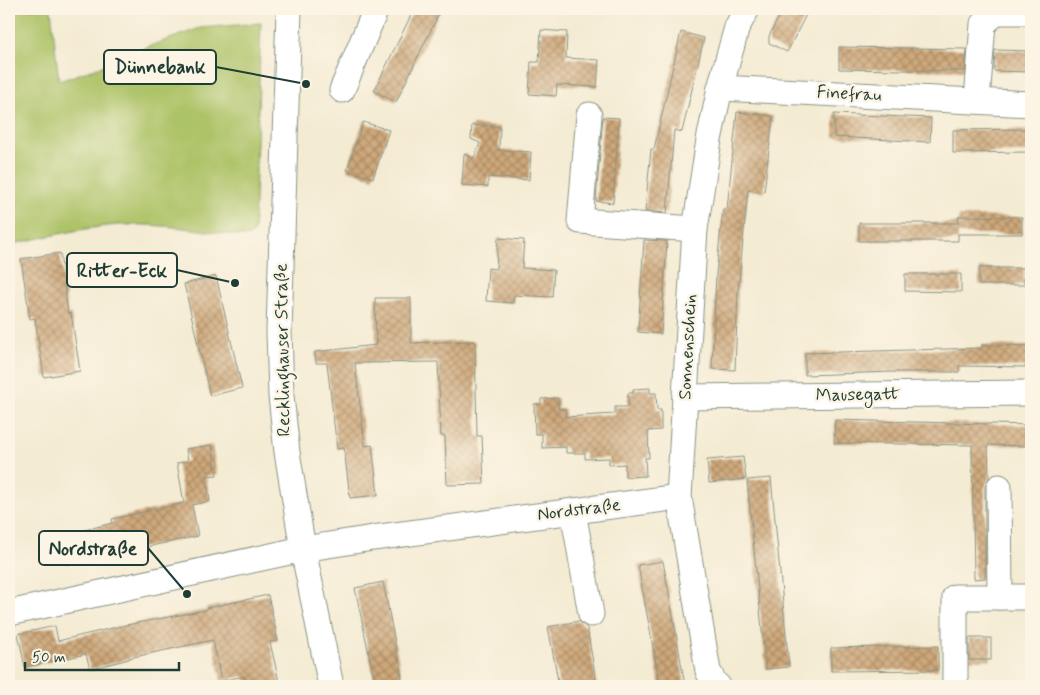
<svg xmlns="http://www.w3.org/2000/svg" width="1040" height="695" viewBox="0 0 1040 695" font-family="Mynerve,sans-serif">
  <defs>
    <pattern id="building-cross-hatch" width="8" height="8" patternUnits="userSpaceOnUse" patternTransform="scale(1.25)"><rect width="8" height="8" fill="#cfa87a"/><path d="M0 0l8 8M0 8l8-8" fill="none" stroke="#a78a65"/></pattern>
  </defs>
  <rect width="100%" height="100%" fill="#fcf5e5"/>
  <filter id="ink" filterUnits="userSpaceOnUse"><feTurbulence type="fractalNoise" baseFrequency=".02" numOctaves="2"/><feDisplacementMap in="SourceGraphic" scale="10" xChannelSelector="R" yChannelSelector="G"/><feConvolveMatrix kernelMatrix="1 2 1 2 8 2 1 2 1" color-interpolation-filters="sRGB"/></filter>
  <filter id="wash" filterUnits="userSpaceOnUse"><feTurbulence type="fractalNoise" baseFrequency=".0096" numOctaves="4" result="noise"/><feDisplacementMap in="SourceGraphic" scale="20" xChannelSelector="R" yChannelSelector="G"/><feGaussianBlur stdDeviation="1.12" result="paint"/><feColorMatrix in="noise" values="0 0 0 0 0 0 0 0 0 0 0 0 0 0 0 0 0 1.4 0 .05"/><feComposite in="paint" operator="in"/></filter>
  <g filter="url(#wash)">
    <rect width="100%" height="100%" fill="#f4ebd3"/>
    <path fill="#adc367" stroke="#66804e" d="M9,9H51L59,81L134,55L133,52L200,28L261,23L254,232L248,237C205,231 162,223 118,225C81,228 45,237 9,245Z"/>
    <g id="blocks">
      <g fill="url(#building-cross-hatch)">
        <polygon points="414,9 441,9 396,102 374,91"/>
        <polygon points="783,9 809,9 787,52 769,43 769,36"/>
        <polygon points="541,30 567,32 566,58 599,60 597,87 557,85 556,96 529,94 531,62 539,62"/>
        <polygon points="681,32 704,38 682,132 674,130 667,213 645,211 651,149 654,149"/>
        <polygon points="839,47 967,49 965,71 839,69"/>
        <polygon points="995,50 1031,51 1031,72 994,71"/>
        <polygon points="737,112 773,116 764,192 748,190 738,291 735,370 712,369 716,274 723,209 727,209"/>
        <polygon points="834,114 931,118 930,142 834,137"/>
        <polygon points="603,117 619,118 613,203 596,201"/>
        <polygon points="363,122 389,130 373,178 347,170"/>
        <polygon points="472,125 500,127 499,150 531,152 529,180 488,177 488,187 462,185 464,154 474,158 480,143 471,139"/>
        <polygon points="1031,129 1031,152 953,153 953,130"/>
        <polygon points="959,216 1022,217 1022,234 958,234 958,241 859,241 859,223 958,223"/>
        <polygon points="498,238 524,240 522,268 554,270 552,297 514,295 513,303 486,301 488,268 496,269"/>
        <polygon points="644,240 667,241 661,334 638,332"/>
        <polygon points="60,253 68,314 71,313 80,371 44,377 35,318 30,319 21,259"/>
        <rect x="979" y="268" width="45" height="17"/>
        <polygon points="905,274 961,274 961,292 905,291"/>
        <polygon points="216,276 242,388 210,396 184,284"/>
        <polygon points="375,298 411,298 411,343 475,341 477,436 482,436 484,484 447,485 445,436 441,436 438,362 355,363 365,446 372,445 378,495 350,498 344,448 337,449 327,363 316,363 315,352 376,345"/>
        <polygon points="982,345 1031,346 1031,367 959,366 959,372 893,372 805,375 805,353 982,348"/>
        <polygon points="650,388 650,393 656,393 657,410 661,410 661,430 648,431 649,458 645,458 646,476 625,477 625,464 609,465 609,458 585,459 585,453 566,453 566,447 542,448 542,434 535,434 534,404 541,404 541,399 558,398 558,409 565,409 565,417 615,414 615,407 628,407 628,393 633,393 633,389"/>
        <polygon points="835,420 1031,425 1031,446 988,445 989,478 985,487 985,578 974,579 972,445 834,443"/>
        <polygon points="212,445 217,475 206,476 210,501 192,505 198,536 66,564 59,536 113,523 112,519 184,503 177,463 188,461 186,449"/>
        <polygon points="743,457 746,479 709,483 707,460"/>
        <polygon points="771,478 789,667 766,669 747,480"/>
        <polygon points="663,561 674,622 685,686 660,686 638,565"/>
        <polygon points="383,582 402,678 375,683 355,588"/>
        <polygon points="268,595 278,641 270,642 280,686 247,686 244,676 221,681 213,640 129,658 129,659 90,669 86,654 25,667 18,634 55,626 58,641 121,626 206,610 206,608"/>
        <polygon points="579,621 587,628 597,686 559,686 548,627"/>
        <rect x="969" y="638" width="22" height="22"/>
        <polygon points="938,646 938,670 831,671 831,648"/>
      </g>
    </g>
  </g>
  <g filter="url(#ink)">
    <use href="#blocks" fill-opacity="0" stroke="#8a9484" stroke-width="1"/>
    <g fill="none" stroke-linecap="round" stroke-linejoin="round">
      <defs>
        <g id="minor">
          <polyline points="289,9 279,332 281,396 287,452 303,549 331,686"/>
          <polyline points="720,88 1031,104"/>
          <polyline points="342,90 376,9"/>
          <polyline points="977,100 983,24 997,12 1031,12"/>
          <polyline points="589,115 580,221 695,229"/>
          <polyline points="685,397 1031,393"/>
          <polyline points="999,487 1000,597"/>
          <polyline points="573,511 591,614"/>
          <polyline points="9,613 303,549 373,538 679,497"/>
          <polyline points="718,686 715,684 708,671 679,497 695,229 709,140 720,88 737,27 747,9"/>
          <polyline points="955,686 955,597 1031,597"/>
        </g>
      </defs>
      <use href="#minor" stroke="#8a9484" stroke-width="27"/>
      <use href="#minor" stroke="#fff" stroke-width="25"/>
    </g>
  </g>
  <g text-anchor="middle" dominant-baseline="central" stroke-width="5" stroke-linejoin="round" paint-order="stroke">
    <g font-size="18" fill="#1f3d34" stroke="#fcf5e5">
      <text transform="translate(849 94) rotate(3)">Finefrau</text>
      <text transform="translate(688 347) rotate(-87)">Sonnenschein</text>
      <text transform="translate(283 350) rotate(-91)">Recklinghauser Straße</text>
      <text transform="translate(858 395) rotate(-1)">Mausegatt</text>
      <text transform="translate(579 510) rotate(-7)">Nordstraße</text>
    </g>
  </g>
  <path fill="none" stroke="#1f3d34" stroke-width="2" d="M306 84L216 67M235 283L177 270M187 594L148 548"/>
  <g fill="#1f3d34" stroke="#fcf5e5" stroke-width="2">
    <circle cx="306" cy="84" r="5"/>
    <circle cx="235" cy="283" r="5"/>
    <circle cx="187" cy="594" r="5"/>
  </g>
  <g fill="#fcf5e5" stroke="#1f3d34" stroke-width="2">
    <rect x="104" y="50" width="112" height="34" rx="5"/>
    <rect x="67" y="253" width="110" height="34" rx="5"/>
    <rect x="39" y="531" width="109" height="34" rx="5"/>
  </g>
  <g font-size="19" text-anchor="middle" font-weight="bold" fill="#1f3d34">
    <text x="160" y="73">Dünnebank</text>
    <text x="122" y="277">Ritter-Eck</text>
    <text x="93" y="555">Nordstraße</text>
  </g>
  <rect width="1040" height="695" fill="none" stroke="#fcf5e5" stroke-width="30"/>
  <path d="M25 662v8h154v-8" fill="none" stroke="#1f3d34" stroke-width="2.5"/>
  <text x="32" y="662" font-size="15" fill="#1f3d34" stroke="#fcf5e5" stroke-width="4" paint-order="stroke">50 m</text>
</svg>
